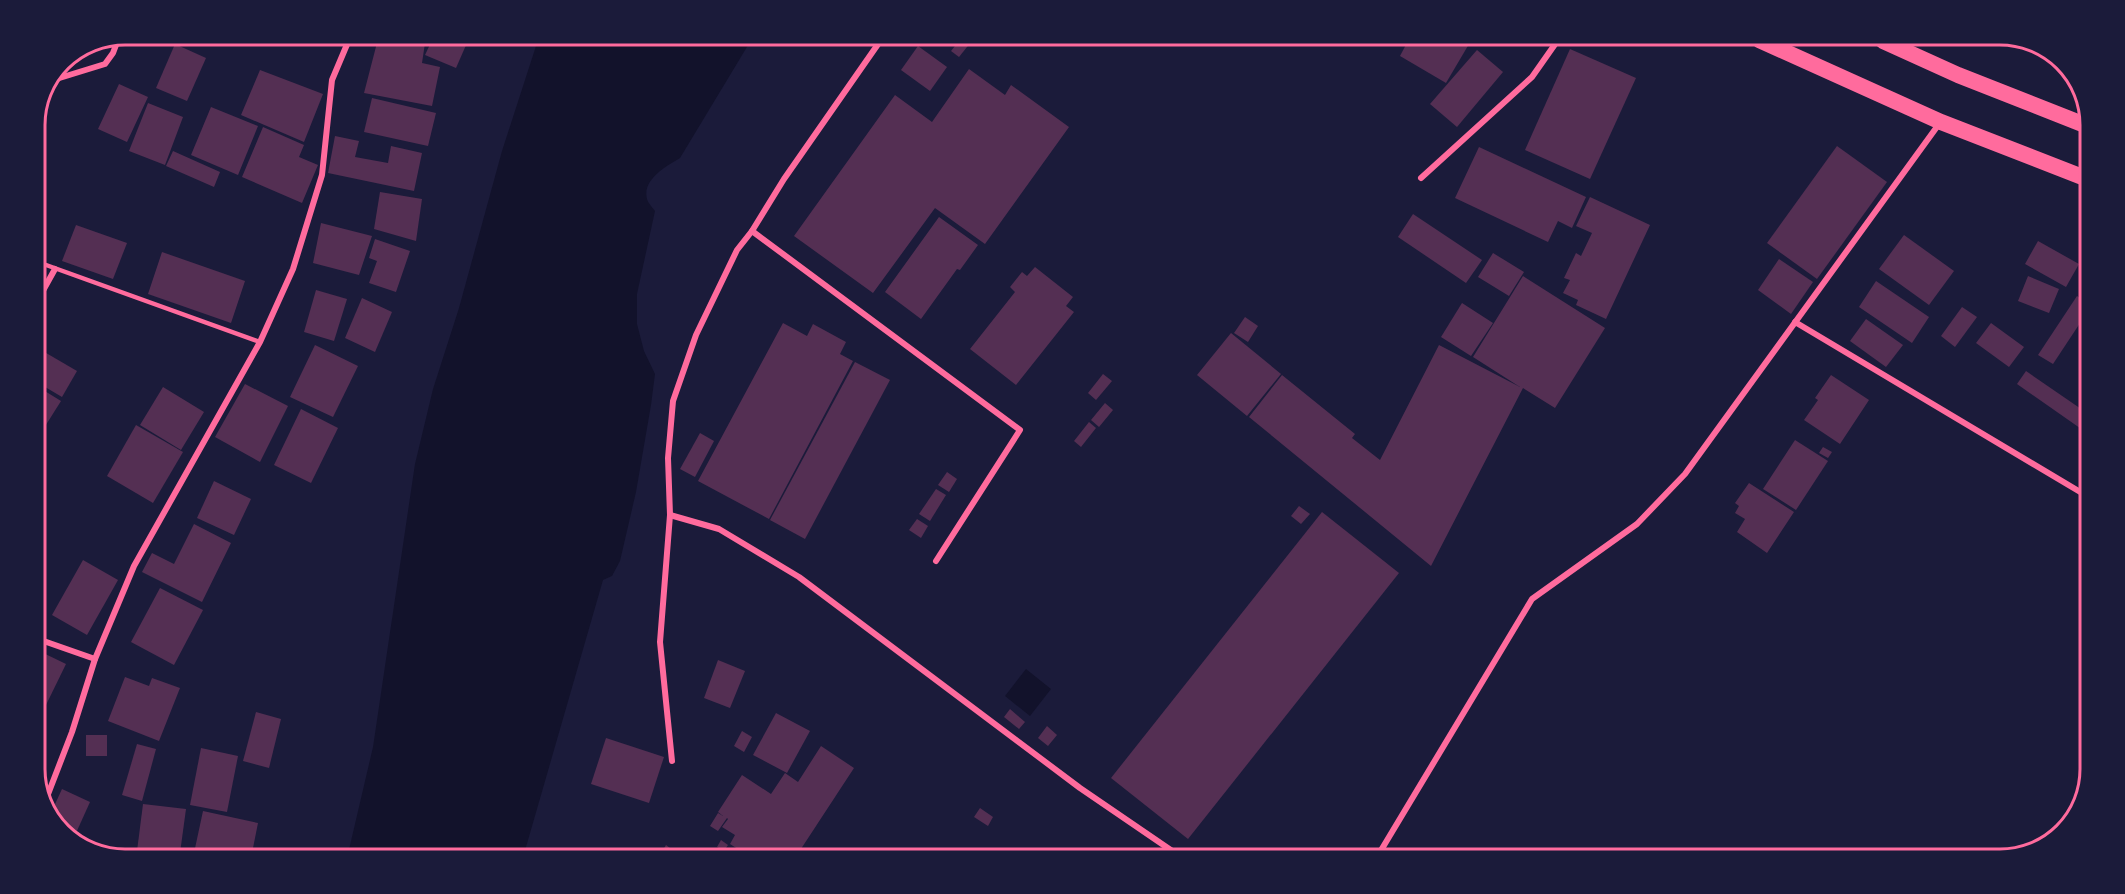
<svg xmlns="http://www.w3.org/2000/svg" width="2125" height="894" viewBox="0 0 2125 894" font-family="Montserrat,sans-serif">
  <rect width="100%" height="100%" fill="#1b1b3a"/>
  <g fill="#12122b">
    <path d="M541,36L753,37L680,158C667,166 642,179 647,199C648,203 653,208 655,211L637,294V324L644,351L655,374L651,405L636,492L620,561L612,576L603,580L524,854H348L373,747L415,464L433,389L459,308L502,151L536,46Z"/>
    <polygon points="1026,669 1051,689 1030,716 1005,696"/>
  </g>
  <g fill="#542f53">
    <polygon points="190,35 213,35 210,43"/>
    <polygon points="379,35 396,35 425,43 422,63 440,67 432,106 364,93"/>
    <polygon points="434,36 470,36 456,68 425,55"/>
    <polygon points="962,37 971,42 959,57 951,51"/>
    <polygon points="1409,39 1462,39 1469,44 1446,83 1400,56"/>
    <polygon points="2027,41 2034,41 2048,53 2048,54"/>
    <polygon points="175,44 206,58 187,101 156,88"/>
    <polygon points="918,46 947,67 930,91 901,70"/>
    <polygon points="1570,49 1636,78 1590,179 1525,150"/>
    <polygon points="1477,50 1503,72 1457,127 1430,104"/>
    <polygon points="969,69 1005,95 1011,85 1069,127 985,244 935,208 873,293 794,236 895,95 932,122"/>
    <polygon points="260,70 323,94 304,142 241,115"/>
    <polygon points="119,84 148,97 127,142 98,129"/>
    <polygon points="372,98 436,113 428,146 364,132"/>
    <polygon points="148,103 183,117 165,165 129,151"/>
    <polygon points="211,107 258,126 238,175 191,155"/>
    <polygon points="263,127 304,145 299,157 318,165 302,203 242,177"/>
    <polygon points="335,136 359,141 355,157 388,163 391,146 422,153 414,191 328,173"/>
    <polygon points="1837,146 1887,182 1817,279 1767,243"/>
    <polygon points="1479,147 1586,197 1572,228 1558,221 1548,242 1455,198"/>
    <polygon points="173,151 220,172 214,187 166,166"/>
    <polygon points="380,192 422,199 416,241 374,229"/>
    <polygon points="1590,197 1650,225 1606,319 1576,305 1578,300 1563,293 1570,280 1564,278 1576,253 1581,256 1592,233 1576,226"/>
    <polygon points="1413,214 1482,260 1466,283 1398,237"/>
    <polygon points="939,217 978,245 960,270 957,269 921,319 885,292"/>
    <polygon points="321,223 372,236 359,275 313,263"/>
    <polygon points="76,225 127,243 113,279 62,261"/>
    <polygon points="1904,235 1954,271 1929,305 1879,269"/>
    <polygon points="375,239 410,251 396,292 369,283 377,261 369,258"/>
    <polygon points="2038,241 2079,264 2066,287 2025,264"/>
    <polygon points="162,252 245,281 231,323 148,294"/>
    <polygon points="1493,253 1524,272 1509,296 1478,277"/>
    <polygon points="1779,259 1813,282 1791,314 1758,290"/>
    <polygon points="1035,267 1073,297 1066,306 1074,312 1016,385 970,349 1015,292 1010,287 1022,272 1027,276"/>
    <polygon points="1523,276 1605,328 1555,408 1523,388 1431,566 1249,417 1282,375 1355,434 1352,438 1380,460 1439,345 1520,387 1473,357"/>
    <polygon points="2028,276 2059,289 2049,313 2018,301"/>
    <polygon points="1876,281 1929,317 1912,343 1859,307"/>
    <polygon points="316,290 347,299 334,341 304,332"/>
    <polygon points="2077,296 2089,304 2088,311 2053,364 2038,355"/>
    <polygon points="362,298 392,312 375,352 345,338"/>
    <polygon points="1462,303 1493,323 1471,356 1441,337"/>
    <polygon points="1962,307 1977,317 1955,347 1941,336"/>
    <polygon points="1245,317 1258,326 1248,342 1234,333"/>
    <polygon points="1866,319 1903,345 1886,367 1850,341"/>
    <polygon points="783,323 807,336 813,324 846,342 840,354 853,361 769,519 698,481"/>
    <polygon points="1991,323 2024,347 2009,367 1976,343"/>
    <polygon points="1231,333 1281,374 1247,416 1197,375"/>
    <polygon points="315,345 358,366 333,417 290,397"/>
    <polygon points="41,350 77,371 62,397 35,381 35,361"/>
    <polygon points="855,362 890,380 805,539 770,520"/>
    <polygon points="2026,371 2087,413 2087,433 2017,384"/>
    <polygon points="1103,374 1112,381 1096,400 1088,393"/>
    <polygon points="1831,375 1869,400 1840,444 1804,420 1818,400 1815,398"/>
    <polygon points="245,384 288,406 260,462 215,437"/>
    <polygon points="35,385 61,401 44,428 35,422"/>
    <polygon points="163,387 204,412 181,450 140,425"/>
    <polygon points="1105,403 1113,410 1099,427 1091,420"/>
    <polygon points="301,409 338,428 311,483 274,465"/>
    <polygon points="1089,422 1096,428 1081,447 1074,441"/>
    <polygon points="136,425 183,452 153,503 107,476"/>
    <polygon points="700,433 714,441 695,477 680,469"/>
    <polygon points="1795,440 1828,461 1796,510 1763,489"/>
    <polygon points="1823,447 1832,452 1828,458 1819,453"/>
    <polygon points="947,472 957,479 949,492 938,485"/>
    <polygon points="214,481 251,499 234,535 197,518"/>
    <polygon points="1749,483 1794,512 1767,553 1737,532 1745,519 1735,513 1739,506 1735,503"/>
    <polygon points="936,489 946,495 930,521 919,514"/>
    <polygon points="1299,506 1310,514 1301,524 1291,516"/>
    <polygon points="1322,512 1399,573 1188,839 1111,778"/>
    <polygon points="917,519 928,526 921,538 909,530"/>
    <polygon points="194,524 231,543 202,602 142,572 152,553 174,564"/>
    <polygon points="83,560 118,580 87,635 52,615"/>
    <polygon points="160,588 203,610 174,665 131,642"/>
    <polygon points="35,649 66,664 46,705 35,700"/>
    <polygon points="718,660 745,671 730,708 704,698"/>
    <polygon points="125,677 149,686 152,678 180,688 159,741 108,721"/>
    <polygon points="1010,709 1025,722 1019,729 1004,717"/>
    <polygon points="256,712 281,719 269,768 243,761"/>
    <polygon points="776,713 810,731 787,773 753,755"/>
    <polygon points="1047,726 1057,735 1048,746 1038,738"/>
    <polygon points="742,731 752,737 744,752 734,746"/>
    <rect x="86" y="735" width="21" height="21"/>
    <polygon points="606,738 664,757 649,803 591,784"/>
    <polygon points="137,744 156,749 142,801 122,795"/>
    <polygon points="821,746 854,768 797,855 747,855 730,844 735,835 722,827 728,819 727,818 718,831 710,826 718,813 723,816 718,812 742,775 771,794 785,773 798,782"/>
    <polygon points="201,748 238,756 227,812 190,805"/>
    <polygon points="62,789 90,802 76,833 53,822 50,815"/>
    <polygon points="143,804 186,809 180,853 137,851"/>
    <polygon points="980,808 993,817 988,826 974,817"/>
    <polygon points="203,811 258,823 252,853 194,853"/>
    <polygon points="721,840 728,845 724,851 717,847"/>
    <polygon points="666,845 679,855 660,855"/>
  </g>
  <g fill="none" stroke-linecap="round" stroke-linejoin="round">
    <polyline stroke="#ff6b9d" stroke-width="4.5" points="35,261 260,342"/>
    <g stroke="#ff6b9d" stroke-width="6">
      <polyline points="53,80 105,64 113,53 119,37"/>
      <polyline points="1421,178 1532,77 1558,40"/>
      <polyline points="752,231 1020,430 936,561"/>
      <polyline points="35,305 55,269"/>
      <polyline points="1795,322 2087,496"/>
      <polyline points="670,515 719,529 799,577 1080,788 1181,857"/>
      <polyline points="35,638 95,659"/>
      <polyline points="672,761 660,642 670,515 668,458 673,401 696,335 737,250 752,231 784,179 883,37"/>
      <polyline points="45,802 72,732 95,659 134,566 260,342 293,269 322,175 332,80 351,35"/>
      <polyline points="1377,857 1532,599 1637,524 1685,474 1939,124"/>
    </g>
    <g stroke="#ff6b9d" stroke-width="16">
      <polyline points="1759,40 1941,122 2090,180"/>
      <polyline points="1883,41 1958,75 2090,127"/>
    </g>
  </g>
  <path d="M0 0H2125V894H0ZM125 45H2000A80 80 0 0 1 2080 125V769A80 80 0 0 1 2000 849H125A80 80 0 0 1 45 769V125A80 80 0 0 1 125 45Z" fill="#1b1b3a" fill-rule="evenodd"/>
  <path fill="none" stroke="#ff6b9d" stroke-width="3" d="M125 45H2000A80 80 0 0 1 2080 125V769A80 80 0 0 1 2000 849H125A80 80 0 0 1 45 769V125A80 80 0 0 1 125 45Z"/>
</svg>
